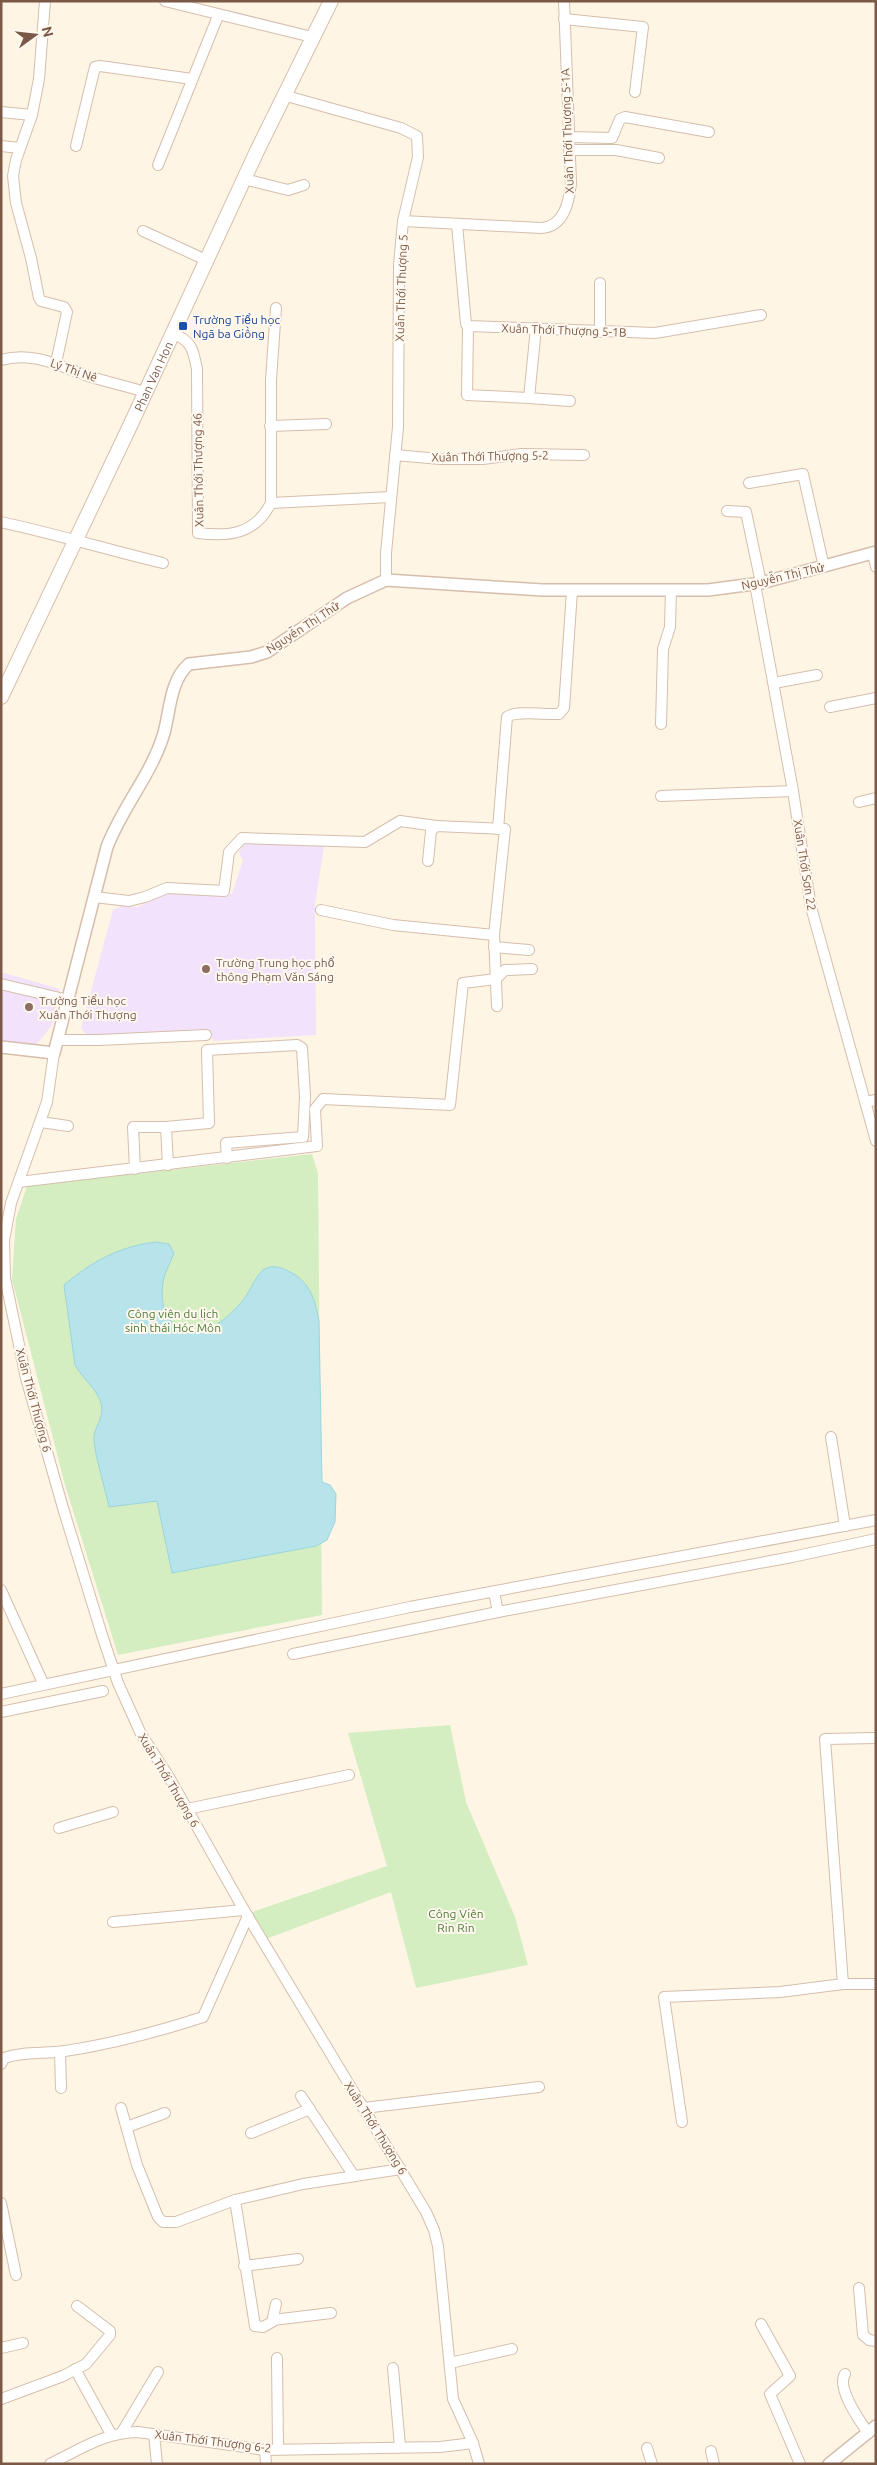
<svg xmlns="http://www.w3.org/2000/svg" width="877" height="2465" viewBox="0 0 877 2465" font-family="Ubuntu,sans-serif">
  <rect width="100%" height="100%" fill="#fff5e5"/>
  <g fill="#f2e2fb">
    <polygon points="245,840 324,846 315,904 316,1035 213,1041 211,1032 88,1037 81,1028 113,910 121,906 137,907 171,892 209,895 232,894 243,860 239,853"/>
    <polygon points="1,972 60,989 52,1025 37,1044 19,1045 1,1041"/>
  </g>
  <g fill="#d4eec1">
    <polygon points="312,1154 318,1173 322,1615 118,1655 65,1485 12,1279 16,1219 27,1186"/>
    <polygon points="450,1725 466,1802 515,1917 528,1965 416,1988 391,1892 266,1939 252,1912 387,1866 348,1733"/>
  </g>
  <path fill="#b7e3eb" stroke="#9cd4de" d="M156,1242L169,1244L174,1253C171,1261 166,1270 164,1278C155,1314 179,1347 216,1325C227,1318 236,1309 244,1299C258,1279 260,1255 292,1273C311,1284 315,1300 319,1321L322,1482L330,1485L336,1494L335,1522L327,1540L316,1546L172,1573L157,1501L109,1507C106,1492 93,1449 94,1437C95,1425 105,1417 101,1403C97,1389 82,1378 75,1365L64,1285C91,1262 120,1246 156,1242Z"/>
  <g fill="none" stroke-linecap="round" stroke-linejoin="round">
    <defs>
      <g id="minor">
        <polyline points="45,1 39,79 32,115 16,160 13,176 16,203 31,258 39,298 41,301 64,307 67,312 56,363"/>
        <polyline points="165,1 312,37"/>
        <polyline points="564,19 643,27 635,92"/>
        <polyline points="283,95 401,128 417,136 418,157 403,221 399,265 398,427 386,553 386,580"/>
        <polyline points="1,112 32,115"/>
        <polyline points="568,137 612,138 620,119 625,117 709,132"/>
        <polyline points="1,146 20,148"/>
        <polyline points="76,146 95,67 100,66 192,79"/>
        <polyline points="569,150 616,150 659,158"/>
        <polyline points="158,165 218,16"/>
        <polyline points="244,179 288,190 304,185"/>
        <path d="M403,221L541,228C564,227 569,202 571,183L564,1"/>
        <polyline points="457,224 466,324 468,326 655,333 761,315"/>
        <polyline points="143,231 206,260"/>
        <polyline points="600,283 600,332"/>
        <polyline points="468,326 467,395 529,398"/>
        <polyline points="536,328 529,398 570,401"/>
        <path d="M172,333C192,341 193,349 197,369L198,533C230,537 255,534 271,503L391,497"/>
        <path d="M1,360C33,351 59,366 88,376C107,382 126,386 145,392"/>
        <polyline points="270,426 326,424"/>
        <polyline points="395,455 440,459 483,459 521,454 584,455"/>
        <polyline points="749,483 803,474 824,567"/>
        <polyline points="271,503 271,380 276,308"/>
        <polyline points="727,511 746,512 761,583"/>
        <path d="M1,522C56,534 109,550 163,563"/>
        <polyline points="873,553 876,567"/>
        <polyline points="755,584 793,791 811,907 876,1141"/>
        <polyline points="774,683 817,675"/>
        <polyline points="830,707 876,698"/>
        <polyline points="661,724 663,649 670,627 671,590"/>
        <polyline points="661,796 793,791"/>
        <polyline points="859,802 876,798"/>
        <path d="M498,829L507,717C516,710 546,715 559,714L564,708L572,591"/>
        <polyline points="94,897 129,901 145,897 167,888 224,891 229,852 242,838 365,842 400,821 436,826"/>
        <polyline points="321,910 393,925 494,935 505,829 436,826 431,831 428,861"/>
        <polyline points="494,935 497,1006"/>
        <polyline points="494,947 529,950"/>
        <polyline points="1,984 68,1000"/>
        <polyline points="58,1040 99,1040 206,1035"/>
        <polyline points="54,1053 47,1102 11,1203 4,1240 5,1278 26,1378 63,1508 102,1635 118,1683 141,1734 169,1777 244,1910 426,2212 434,2230 438,2246 453,2399 473,2443 479,2464"/>
        <polyline points="865,1102 876,1100"/>
        <polyline points="41,1122 68,1126"/>
        <polyline points="168,1165 166,1127 209,1123 207,1050 297,1045 302,1048 305,1096 303,1137 226,1143 227,1158"/>
        <polyline points="135,1169 133,1127 166,1127"/>
        <polyline points="19,1182 317,1146 315,1109 323,1099 450,1105 463,983 496,979 505,970 532,969"/>
        <polyline points="831,1437 845,1526"/>
        <polyline points="1,1590 43,1683"/>
        <polyline points="494,1592 498,1612 792,1557 876,1539"/>
        <polyline points="293,1654 498,1612"/>
        <polyline points="1,1694 410,1607 876,1520"/>
        <polyline points="1,1712 103,1691"/>
        <polyline points="187,1809 349,1775"/>
        <polyline points="59,1828 113,1812"/>
        <polyline points="113,1922 244,1910"/>
        <polyline points="843,1984 876,1984"/>
        <polyline points="60,2052 61,2088"/>
        <path d="M1,2064L4,2058C23,2051 44,2054 65,2051C112,2044 157,2032 203,2017L248,1916"/>
        <polyline points="301,2096 354,2176"/>
        <polyline points="121,2108 137,2165 158,2217 163,2222 176,2222 235,2200"/>
        <polyline points="364,2108 539,2087"/>
        <polyline points="682,2122 664,1997 780,1992 843,1984 825,1739 876,1738"/>
        <polyline points="127,2127 165,2113"/>
        <polyline points="251,2133 310,2109"/>
        <polyline points="1,2203 16,2275"/>
        <polyline points="244,2266 298,2259"/>
        <polyline points="859,2288 863,2335 869,2340 876,2341"/>
        <polyline points="276,2304 272,2322 263,2327 255,2326 235,2200 303,2184 401,2169"/>
        <polyline points="273,2320 331,2313"/>
        <polyline points="761,2324 790,2376 770,2394 800,2464"/>
        <polyline points="1,2348 23,2343"/>
        <polyline points="277,2358 278,2449"/>
        <polyline points="450,2363 512,2349"/>
        <polyline points="393,2368 400,2446"/>
        <polyline points="75,2369 111,2434"/>
        <path d="M845,2374C836,2388 860,2421 868,2433"/>
        <polyline points="1,2399 63,2376 86,2364 110,2335 110,2331 77,2306"/>
        <polyline points="122,2432 158,2372"/>
        <polyline points="154,2434 157,2464"/>
        <polyline points="647,2448 652,2464"/>
        <polyline points="265,2450 266,2464"/>
        <polyline points="711,2451 714,2464"/>
        <path d="M50,2464C79,2450 105,2432 138,2432L265,2450L440,2447L473,2443"/>
      </g>
      <g id="tertiary">
        <path d="M1,1047L54,1053L107,847C122,807 152,774 164,733C170,711 170,680 189,664L251,657L267,652L347,598L386,580L542,590H708L761,583L876,552"/>
        <polyline points="829,2464 876,2426"/>
      </g>
      <g id="secondary">
        <path id="s1" d="M1,697L129,428L257,151L331,1"/>
      </g>
    </defs>
    <use href="#minor" stroke="#d5beac" stroke-width="12"/>
    <use href="#tertiary" stroke="#d5beac" stroke-width="14"/>
    <use href="#secondary" stroke="#d8bea9" stroke-width="16"/>
    <use href="#minor" stroke="#fff" stroke-width="10"/>
    <use href="#tertiary" stroke="#fff" stroke-width="11"/>
    <use href="#secondary" stroke="#fff" stroke-width="14"/>
  </g>
  <rect fill="#1a4fb4" stroke="#fff8ee" stroke-width="2" x="178" y="321" width="10" height="10" rx="2.5"/>
  <g fill="#8d6e63" stroke="#fff8ee" stroke-width="2">
    <circle cx="206" cy="969" r="5"/>
    <circle cx="29" cy="1007" r="5"/>
  </g>
  <g text-anchor="middle" dominant-baseline="central" stroke-width="4" stroke-linejoin="round" paint-order="stroke">
    <g font-size="12" fill="#7b5947" stroke="#fff8ee">
      <text transform="translate(567 131) rotate(-92)">Xuân Thới Thượng 5-1A</text>
      <text transform="translate(401 288) rotate(-88)">Xuân Thới Thượng 5</text>
      <text transform="translate(564 330) rotate(2)">Xuân Thới Thượng 5-1B</text>
      <text transform="translate(74 370) rotate(19)">Lý Thị Nê</text>
      <text stroke="none"><textPath href="#s1" startOffset="355">Phan Van Hon</textPath></text>
      <text transform="translate(490 456) rotate(-1)">Xuân Thới Thượng 5-2</text>
      <text transform="translate(198 470) rotate(-91)">Xuân Thới Thượng 46</text>
      <text transform="translate(783 576) rotate(-13)">Nguyễn Thị Thử</text>
      <text transform="translate(303 627) rotate(-33)">Nguyễn Thị Thử</text>
      <text transform="translate(805 865) rotate(81)">Xuân Thới Sơn 22</text>
      <text transform="translate(34 1400) rotate(75)">Xuân Thới Thượng 6</text>
      <text transform="translate(169 1780) rotate(59)">Xuân Thới Thượng 6</text>
      <text transform="translate(376 2128) rotate(58)">Xuân Thới Thượng 6</text>
      <text transform="translate(213 2441) rotate(7)">Xuân Thới Thượng 6-2</text>
    </g>
    <g font-size="12" fill="#164399" stroke="#fff8ee" text-anchor="start">
      <text x="193" y="319">Trường Tiểu học<tspan x="193" dy="14">Ngã ba Giồng</tspan></text>
    </g>
    <g font-size="12" fill="#785e54" stroke="#fff8ee" text-anchor="start">
      <text x="216" y="962">Trường Trung học phổ<tspan x="216" dy="14">thông Phạm Văn Sáng</tspan></text>
      <text x="39" y="1000">Trường Tiểu học<tspan x="39" dy="14">Xuân Thới Thượng</tspan></text>
    </g>
    <g font-size="12" fill="#4e7c3b" stroke="#fff8ee">
      <text x="173" y="1313">Công viên du lịch<tspan x="173" dy="14">sinh thái Hóc Môn</tspan></text>
      <text x="456" y="1913">Công Viên<tspan x="456" dy="14">Rin Rin</tspan></text>
    </g>
  </g>
  <rect width="877" height="2465" fill="none" stroke="#7b5947" stroke-width="5"/>
  <g transform="translate(35 35) rotate(75)" stroke="#fff8ee" stroke-width="4" paint-order="stroke">
  <path d="M0-4L9 19L0 12L-9 19Z" fill="#7b5947"/>
  <text y="-8" font-size="14" font-weight="bold" text-anchor="middle" fill="#7b5947">N</text>
  </g>
</svg>
